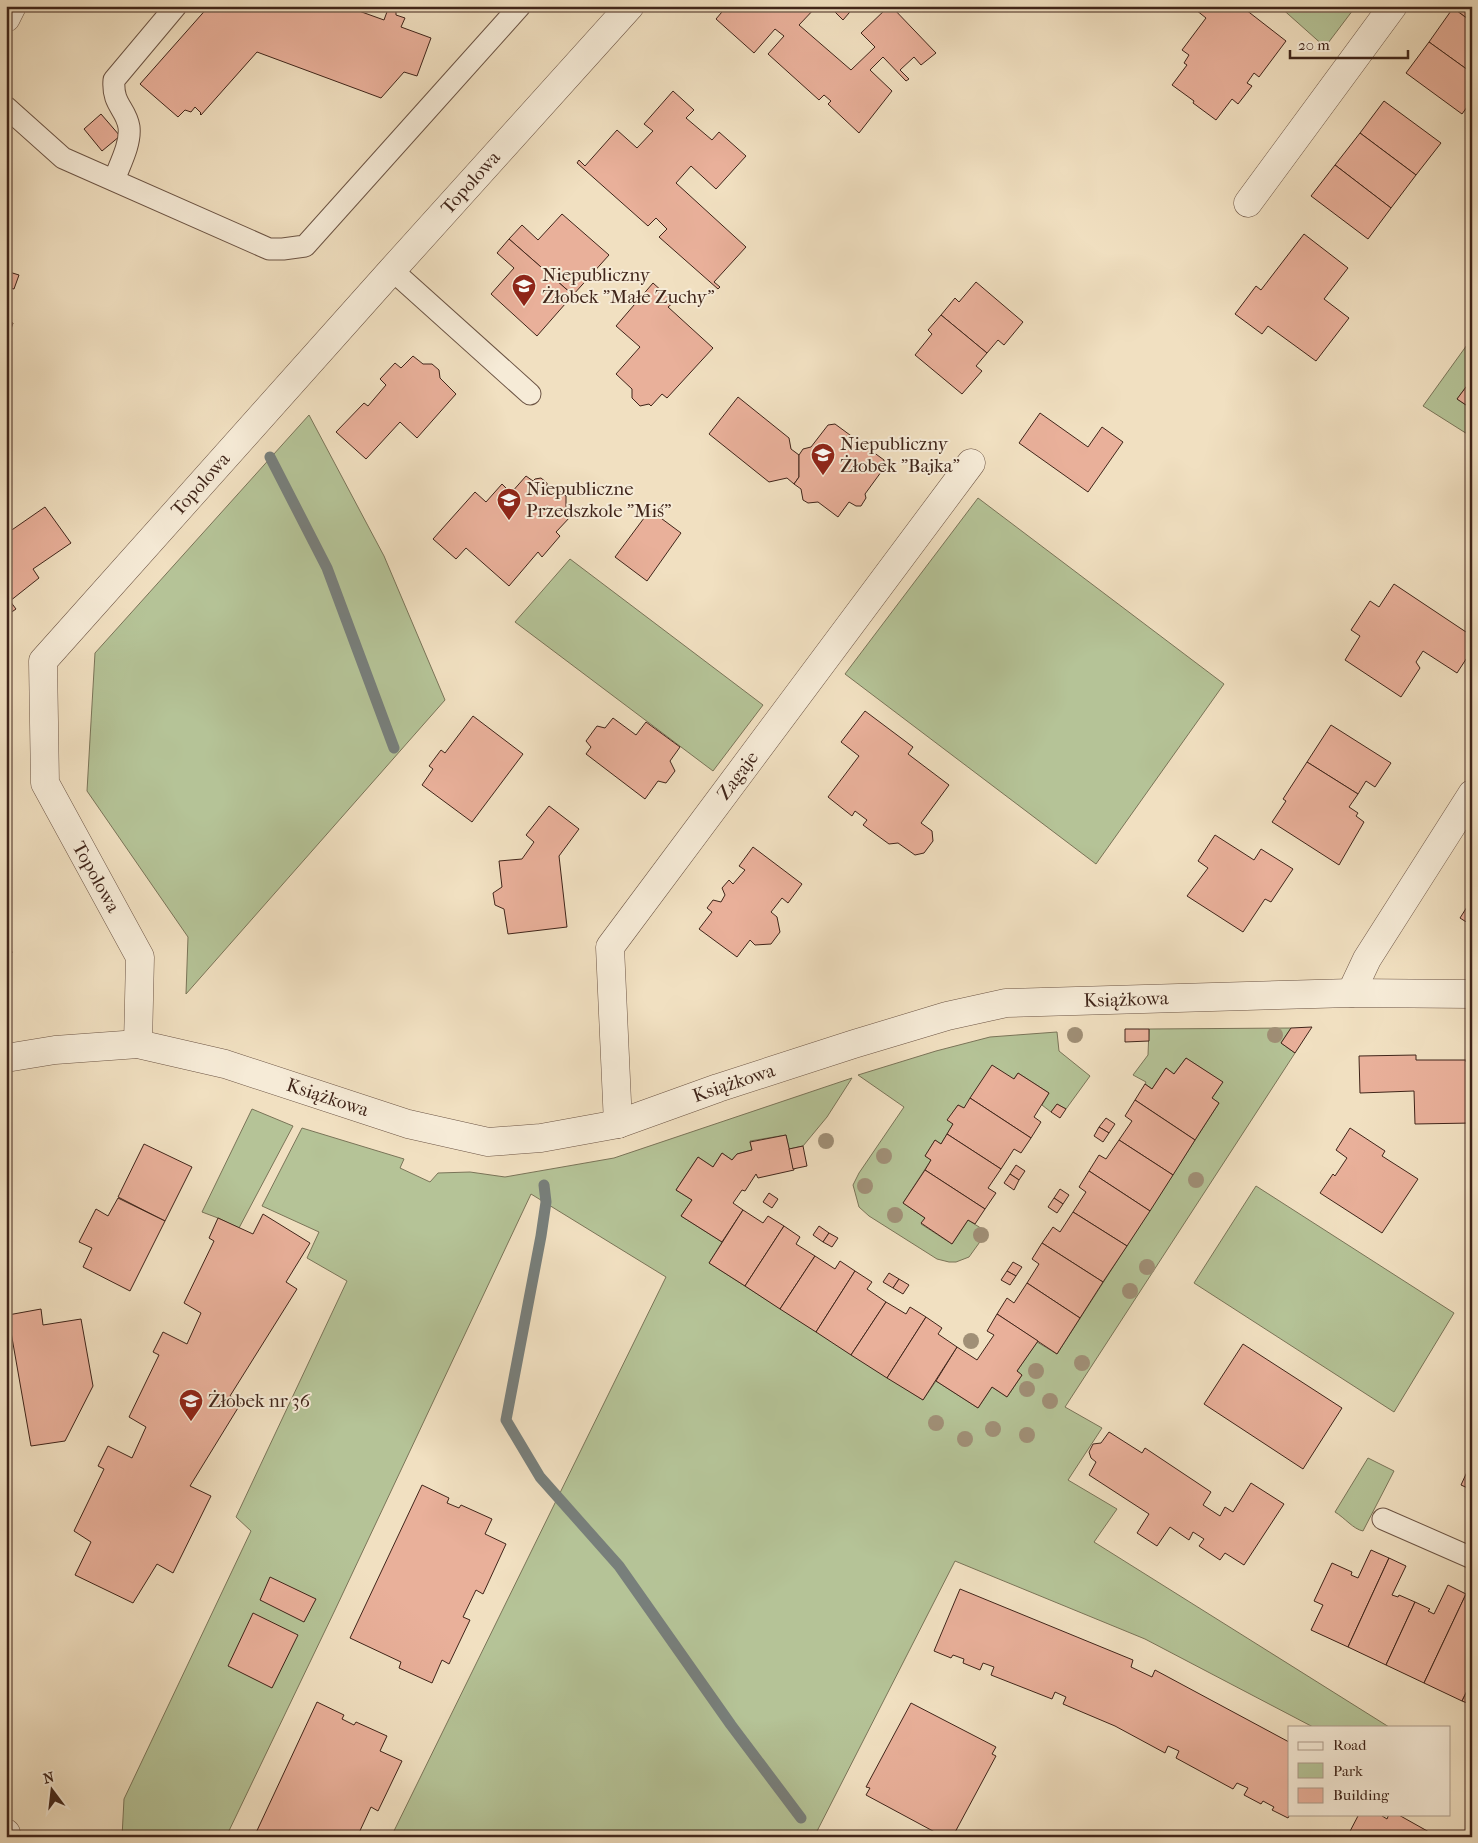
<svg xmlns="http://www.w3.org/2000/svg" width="1478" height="1843" viewBox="0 0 1478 1843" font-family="'IM FELL French Canon',serif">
  <rect width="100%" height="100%" fill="#f1e0c1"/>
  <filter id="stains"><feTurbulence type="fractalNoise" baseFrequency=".004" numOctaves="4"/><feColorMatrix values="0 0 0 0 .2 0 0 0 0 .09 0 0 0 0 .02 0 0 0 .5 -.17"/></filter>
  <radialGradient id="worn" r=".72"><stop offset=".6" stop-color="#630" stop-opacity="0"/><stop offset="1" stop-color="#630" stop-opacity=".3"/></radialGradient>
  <g fill="#b5c397" stroke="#7a7458">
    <polygon points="1279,6 1356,6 1325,47"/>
    <polygon points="1472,338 1472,379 1457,399 1472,409 1472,437 1423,406"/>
    <polygon points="309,415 384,556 445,700 186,994 188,937 87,791 95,653"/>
    <polygon points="978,498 1224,684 1096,864 845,674"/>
    <polygon points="570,559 763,705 713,771 515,622"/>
    <polygon points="1291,1028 1281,1043 1295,1053 1065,1407 1102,1428 1068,1480 1117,1509 1094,1542 1389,1727 1313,1727 1145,1639 955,1561 814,1837 391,1837 666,1277 531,1194 335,1610 226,1837 122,1837 124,1799 251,1531 236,1517 347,1281 307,1258 319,1232 262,1206 302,1128 404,1159 400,1168 430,1182 438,1173 470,1172 505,1177 614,1158 852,1078 827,1117 803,1146 789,1149 786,1135 750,1141 752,1150 737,1154 732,1160 722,1153 713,1167 698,1157 676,1190 692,1200 681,1216 722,1242 709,1263 923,1400 936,1381 978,1408 992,1387 1007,1397 1022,1375 1017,1371 1037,1342 1057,1354 1219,1103 1212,1098 1222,1082 1186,1058 1174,1074 1166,1068 1152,1089 1145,1084 1146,1082 1133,1075 1148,1055 1149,1029"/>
    <polygon points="1057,1032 1059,1051 1090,1076 1066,1109 1057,1104 1051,1112 1042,1105 1049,1093 1018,1073 1014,1079 964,1108 958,1105 948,1120 953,1124 941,1144 935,1140 925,1156 931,1160 903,1203 925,1218 921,1224 952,1244 968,1220 987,1232 969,1257 956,1262 949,1262 937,1259 869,1216 859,1207 853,1185 859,1173 904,1107 858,1075 936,1051 990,1037"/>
    <polygon points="252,1109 293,1126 239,1228 218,1218 202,1212"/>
    <polygon points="1256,1186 1454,1313 1394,1412 1194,1283"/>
    <path d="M1368,1458L1394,1471L1363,1531C1353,1529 1345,1518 1335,1512Z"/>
  </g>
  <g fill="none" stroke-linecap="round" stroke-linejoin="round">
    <g stroke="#787f7b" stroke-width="11">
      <polyline points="270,457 327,568 394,748"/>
      <polyline points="544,1185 546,1202 541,1236 506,1420 540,1477 619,1566 731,1725 801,1818"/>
    </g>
  </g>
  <g fill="#e9b09a" stroke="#40251a">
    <polygon points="209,6 345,6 384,20 388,9 396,12 396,15 405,18 401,27 431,38 417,76 404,72 381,98 257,52 201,115 200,114 201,113 195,107 191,112 185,110 178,117 140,84"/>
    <polygon points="727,6 768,6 774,12 779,6 817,6 799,25 851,70 875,47 861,33 889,6 891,6 936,53 921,65 914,57 900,70 909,79 906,81 883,57 870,70 892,91 859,133 828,104 831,101 824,95 819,100 768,54 784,36 775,29 754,53 716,19"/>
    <polygon points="829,6 855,6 843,20"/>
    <polygon points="1191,6 1241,6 1286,41 1259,77 1254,73 1247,83 1252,86 1238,104 1232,99 1216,120 1193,103 1194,101 1172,85 1187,65 1184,63 1189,55 1182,50 1206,18"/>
    <polygon points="1454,6 1472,6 1472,22 1453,8"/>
    <polygon points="1453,8 1472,22 1472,73 1429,42"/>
    <polygon points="1429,42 1472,73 1472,100 1462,114 1406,73"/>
    <polygon points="673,91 694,110 686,118 712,140 719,132 746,156 716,189 691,166 676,183 746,247 714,282 720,287 718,289 659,237 667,229 656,218 648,226 577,163 579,160 585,166 617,130 637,148 653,131 644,124"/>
    <polygon points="1384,101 1441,143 1416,175 1360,133"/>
    <polygon points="101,114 120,136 102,151 84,129"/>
    <polygon points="1360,133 1416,175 1391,208 1335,165"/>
    <polygon points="1335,165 1391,208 1368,239 1311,196"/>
    <polygon points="562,214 609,255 573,295 509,239 522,225 538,240"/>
    <polygon points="1304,234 1348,268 1324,299 1349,318 1316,361 1268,326 1262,334 1235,314 1256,286 1261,290"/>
    <polygon points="509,239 573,295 537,336 491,294 514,268 497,253"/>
    <polygon points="6,271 19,275 14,289 6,287"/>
    <polygon points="976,282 1023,322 1004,345 998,340 987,353 941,315 955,298 959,302"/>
    <polygon points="653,283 674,302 668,307 713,348 667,398 662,394 651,406 649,404 640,406 632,398 632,389 616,374 640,347 616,326"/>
    <polygon points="941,315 987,353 976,366 982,371 962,394 915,355 932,334 928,330"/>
    <polygon points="6,321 13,323 6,345"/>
    <polygon points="413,356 423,364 432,364 439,370 440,378 456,394 417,438 400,422 366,459 336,432 364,403 368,406 386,385 380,379 395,363 401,368"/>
    <polygon points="1472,379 1472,409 1457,399"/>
    <polygon points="738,397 789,438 791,449 799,455 799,477 794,484 787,478 769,482 709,434"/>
    <polygon points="1040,413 1088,447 1102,427 1123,442 1088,492 1019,443"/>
    <polygon points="835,424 884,460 884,468 865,494 866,498 861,506 856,506 849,502 838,517 818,502 808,503 803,500 801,489 794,484 799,477 799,455 803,449 811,447 828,425"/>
    <polygon points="526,476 533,481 535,479 541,478 547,483 547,489 557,489 566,496 566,508 565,510 571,516 556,532 560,536 542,557 538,552 509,586 466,548 456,559 433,539 475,492 486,502 502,484 511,493"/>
    <polygon points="45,507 71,543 33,569 39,578 10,601 16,609 6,616 6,534"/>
    <polygon points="650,510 681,533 647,581 615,557"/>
    <polygon points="1394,584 1472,636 1472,650 1457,673 1423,651 1416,662 1420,668 1401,697 1345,660 1360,636 1351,630 1370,601 1379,607"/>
    <polygon points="865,711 913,747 908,754 949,785 921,823 932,831 933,841 924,853 915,855 898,843 889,844 863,825 867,820 855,811 852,816 828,797 859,756 841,742"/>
    <polygon points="473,716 523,754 472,822 422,785 433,769 429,766 441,750 445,753"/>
    <polygon points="613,718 636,735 646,722 680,747 670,761 675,771 666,783 658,781 645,799 586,754 591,747 586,741 597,726 605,728"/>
    <polygon points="1331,725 1391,763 1375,787 1366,781 1358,794 1307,762"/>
    <polygon points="1307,762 1358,794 1349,807 1358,813 1356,816 1364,822 1339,865 1272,822 1286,801 1283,799"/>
    <polygon points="549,806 579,829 559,856 567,927 508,934 504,909 495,905 493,893 502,887 499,861 522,859 534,842 526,835"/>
    <polygon points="1215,835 1254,860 1261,849 1293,869 1271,902 1265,899 1243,932 1187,896 1208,868 1198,861"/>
    <polygon points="753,847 802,884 788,903 782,898 771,912 777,917 780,932 771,944 755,945 750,940 737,957 699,929 712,912 707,908 713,900 721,902 725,895 722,888 729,880 733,884 745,870 739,866"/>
    <polygon points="1472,899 1472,925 1471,925 1460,918"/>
    <polygon points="6,921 12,953 6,954"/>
    <polygon points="1312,1027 1295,1053 1281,1043 1291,1028"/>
    <polygon points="1125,1029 1149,1029 1149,1041 1125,1042"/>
    <polygon points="1416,1055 1416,1060 1466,1060 1466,1062 1472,1061 1472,1123 1415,1124 1414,1091 1360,1093 1359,1056"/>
    <polygon points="1186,1058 1223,1082 1212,1098 1219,1103 1195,1140 1135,1100 1145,1084 1152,1089 1166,1068 1174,1074"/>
    <polygon points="992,1065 1014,1079 1018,1073 1049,1093 1034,1117 1041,1122 1031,1138 970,1098"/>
    <polygon points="970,1098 1031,1138 1021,1153 1014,1149 1001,1169 947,1134 953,1124 947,1120 958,1105 964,1108"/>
    <polygon points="1135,1100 1195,1140 1173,1175 1119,1140 1132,1121 1125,1116"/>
    <polygon points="1057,1104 1066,1109 1060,1118 1051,1112"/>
    <polygon points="1106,1118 1115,1124 1109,1133 1099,1127"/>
    <polygon points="1099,1127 1109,1133 1103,1142 1094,1136"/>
    <polygon points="1350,1128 1385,1151 1382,1156 1418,1179 1382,1233 1320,1193 1333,1174 1335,1176 1347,1158 1336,1150"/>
    <polygon points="947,1134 1001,1169 988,1188 996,1193 985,1209 925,1170 931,1160 925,1156 935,1140 941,1144"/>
    <polygon points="786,1135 794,1170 758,1178 756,1174 745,1191 742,1190 733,1203 743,1210 722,1242 681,1216 692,1200 676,1190 698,1157 713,1167 722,1153 732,1160 737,1154 752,1150 750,1142"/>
    <polygon points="1119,1140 1173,1175 1150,1211 1089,1171 1099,1155 1106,1159"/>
    <polygon points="144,1144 192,1167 165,1221 118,1197"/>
    <polygon points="803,1146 807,1166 793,1169 789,1149"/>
    <polygon points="1016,1165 1025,1171 1019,1180 1010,1174"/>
    <polygon points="925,1170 985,1209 975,1224 968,1220 952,1244 921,1223 925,1218 903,1203"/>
    <polygon points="1089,1171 1150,1211 1127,1246 1073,1212 1086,1192 1079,1187"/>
    <polygon points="1010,1174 1019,1180 1014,1190 1004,1183"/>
    <polygon points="1060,1189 1069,1195 1063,1204 1054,1198"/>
    <polygon points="769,1193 778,1199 772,1208 763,1202"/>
    <polygon points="118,1198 165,1221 130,1291 83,1267 92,1248 79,1242 96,1209 108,1216"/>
    <polygon points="1054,1198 1063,1204 1057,1213 1048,1207"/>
    <polygon points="743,1210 763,1223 768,1216 784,1226 745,1286 709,1263"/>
    <polygon points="1073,1212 1127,1246 1103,1282 1042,1243 1053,1227 1060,1232"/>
    <polygon points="263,1214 310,1243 286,1282 297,1289 230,1396 241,1403 190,1486 211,1496 173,1573 157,1564 133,1603 75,1575 91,1542 74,1531 104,1469 98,1466 108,1446 132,1458 146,1427 129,1417 159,1355 153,1352 163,1332 187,1344 201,1313 184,1303 214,1241 209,1238 218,1218 253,1234"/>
    <polygon points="784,1226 800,1237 796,1244 815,1256 780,1309 745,1286"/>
    <polygon points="819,1226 829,1233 823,1242 813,1235"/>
    <polygon points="829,1233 838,1238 832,1247 823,1242"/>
    <polygon points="1042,1243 1103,1282 1080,1318 1027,1283 1039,1264 1032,1259"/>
    <polygon points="815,1256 835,1269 840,1261 855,1271 816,1332 780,1309"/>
    <polygon points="1013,1262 1022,1267 1016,1276 1007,1271"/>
    <polygon points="855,1271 872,1282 867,1289 886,1302 851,1355 816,1332"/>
    <polygon points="1007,1271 1016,1276 1010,1285 1001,1280"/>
    <polygon points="889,1273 899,1279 893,1288 883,1282"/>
    <polygon points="899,1279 909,1285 903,1294 893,1288"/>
    <polygon points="1027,1283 1080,1318 1057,1354 997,1314 1007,1298 1014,1303"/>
    <polygon points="886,1302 906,1314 910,1307 926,1317 887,1378 851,1355"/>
    <polygon points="41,1309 43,1325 81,1319 93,1386 65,1441 31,1446 8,1315"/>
    <polygon points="997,1314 1038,1341 1017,1371 1022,1375 1007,1397 992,1387 978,1408 936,1381 957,1347 977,1360 994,1335 987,1331"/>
    <polygon points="926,1317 942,1328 938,1334 957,1347 923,1400 887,1378"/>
    <polygon points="1243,1344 1342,1408 1303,1469 1204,1404"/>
    <polygon points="1109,1432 1142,1453 1145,1448 1211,1492 1203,1505 1220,1516 1225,1507 1233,1512 1251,1483 1284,1504 1244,1565 1225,1553 1220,1560 1199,1546 1204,1539 1193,1532 1189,1540 1170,1527 1157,1546 1137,1533 1149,1514 1089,1475 1096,1462 1091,1458 1089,1452 1093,1444 1101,1443"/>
    <polygon points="1472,1461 1472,1490 1461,1485"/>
    <polygon points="422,1485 449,1498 447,1503 459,1508 461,1505 492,1519 485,1534 506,1544 483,1594 476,1590 463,1617 470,1620 449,1664 442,1660 432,1683 399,1668 401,1662 350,1638"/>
    <polygon points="1371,1550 1389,1558 1348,1647 1311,1630 1323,1605 1314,1601 1332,1563 1352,1572 1351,1575 1358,1578"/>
    <polygon points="1389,1558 1406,1566 1392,1595 1398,1597 1399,1595 1415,1602 1386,1665 1348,1647"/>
    <polygon points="270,1577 316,1599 304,1622 260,1600"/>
    <polygon points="1448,1585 1466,1594 1424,1683 1386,1665 1415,1602 1430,1609 1428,1611 1434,1614"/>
    <polygon points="960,1589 1133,1660 1131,1667 1152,1677 1155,1670 1289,1742 1290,1814 1288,1818 1272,1810 1274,1807 1263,1801 1261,1804 1244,1795 1248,1788 1237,1783 1233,1789 1176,1758 1179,1751 1168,1746 1165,1753 1115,1726 1063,1704 1066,1697 1055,1692 1052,1699 991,1675 994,1667 983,1663 980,1670 963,1663 964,1659 953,1655 951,1658 934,1651"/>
    <polygon points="1466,1594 1472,1597 1472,1624 1469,1630 1472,1632 1472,1681 1462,1701 1424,1683"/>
    <polygon points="253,1613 298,1635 272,1688 228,1666"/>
    <polygon points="1472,1681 1472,1705 1462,1701"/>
    <polygon points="317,1702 344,1715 342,1719 354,1725 356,1722 387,1736 380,1751 402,1761 378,1811 371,1807 358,1835 363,1837 254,1837"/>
    <polygon points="911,1703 996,1747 992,1754 996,1756 953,1836 946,1833 944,1837 866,1795 870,1788 866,1787"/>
    <polygon points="1359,1814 1379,1814 1387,1819 1389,1814 1397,1814 1438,1837 1347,1837"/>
  </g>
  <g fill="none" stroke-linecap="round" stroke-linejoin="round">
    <defs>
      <g id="service">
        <polyline points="6,107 63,158 269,249 283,249 305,246 520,6"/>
        <path d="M114,180C120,164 131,144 129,127C126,108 112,105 114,80L176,6"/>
        <polyline points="392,270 530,394"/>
        <polyline points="1383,1519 1472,1558"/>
      </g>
      <g id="minor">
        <polyline points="6,18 12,6"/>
        <polyline points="1248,203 1393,6"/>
        <polyline points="1351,993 1367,959 1472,794"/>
        <path id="s1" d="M138,1044L140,957L45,783L43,661L392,270L630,6"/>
        <path id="s2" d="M6,1058L55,1050L138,1044L225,1064L408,1124L488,1142L541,1138L618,1124L718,1088L854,1044L947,1016L1006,1003L1351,993L1472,994"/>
        <path id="s3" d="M618,1124L610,947L971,463"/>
        <polyline points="6,1833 7,1837"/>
      </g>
    </defs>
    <use href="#service" stroke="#6c5444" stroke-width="23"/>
    <use href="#minor" stroke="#6c5444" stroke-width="29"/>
    <use href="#service" stroke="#f6ebd7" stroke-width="21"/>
    <use href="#minor" stroke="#f6ebd7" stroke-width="28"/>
  </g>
  <g fill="#a08f76">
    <circle cx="1075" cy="1035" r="8"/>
    <circle cx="1275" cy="1035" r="8"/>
    <circle cx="826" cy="1141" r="8"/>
    <circle cx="884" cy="1156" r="8"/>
    <circle cx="1196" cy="1180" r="8"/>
    <circle cx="865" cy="1186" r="8"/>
    <circle cx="895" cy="1215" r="8"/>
    <circle cx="981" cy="1235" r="8"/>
    <circle cx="1147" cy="1267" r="8"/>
    <circle cx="1130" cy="1291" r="8"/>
    <circle cx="971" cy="1341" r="8"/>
    <circle cx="1082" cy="1363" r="8"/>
    <circle cx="1036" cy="1371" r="8"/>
    <circle cx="1027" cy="1389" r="8"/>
    <circle cx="1050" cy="1401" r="8"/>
    <circle cx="936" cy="1423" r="8"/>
    <circle cx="993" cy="1429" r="8"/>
    <circle cx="1027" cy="1435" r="8"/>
    <circle cx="965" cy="1439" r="8"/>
  </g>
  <defs>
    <symbol id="school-pin" viewBox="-11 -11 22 30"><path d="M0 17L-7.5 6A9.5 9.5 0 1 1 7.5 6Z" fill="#8f2418" stroke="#f6ebd7"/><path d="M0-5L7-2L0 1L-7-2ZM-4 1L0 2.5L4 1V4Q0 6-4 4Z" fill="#fff"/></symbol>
  </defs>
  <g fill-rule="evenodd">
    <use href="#school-pin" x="510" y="272" width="28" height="38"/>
    <use href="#school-pin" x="809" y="441" width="28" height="38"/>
    <use href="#school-pin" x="495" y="486" width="28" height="38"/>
    <use href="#school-pin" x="177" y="1387" width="28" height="38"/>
  </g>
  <g text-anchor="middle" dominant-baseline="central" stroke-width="4" stroke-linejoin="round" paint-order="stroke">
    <g font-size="19" fill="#40251a" stroke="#f6ebd7">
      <text stroke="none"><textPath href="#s1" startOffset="1049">Topolowa</textPath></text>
      <text stroke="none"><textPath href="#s1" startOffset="644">Topolowa</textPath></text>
      <text stroke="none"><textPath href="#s3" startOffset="391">Zagaje</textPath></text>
      <text transform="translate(96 877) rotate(61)">Topolowa</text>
      <text stroke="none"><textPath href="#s2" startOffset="1155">Książkowa</textPath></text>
      <text stroke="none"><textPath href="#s2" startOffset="751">Książkowa</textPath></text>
      <text stroke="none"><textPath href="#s2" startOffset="330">Książkowa</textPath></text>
    </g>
    <g font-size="19" fill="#40251a" stroke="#f6ebd7" text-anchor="start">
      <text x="542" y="275">Niepubliczny<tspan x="542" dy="22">Żłobek "Małe Zuchy"</tspan></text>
      <text x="840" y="444">Niepubliczny<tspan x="840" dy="22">Żłobek "Bajka"</tspan></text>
      <text x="526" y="489">Niepubliczne<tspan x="526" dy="22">Przedszkole "Miś"</tspan></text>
      <text x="208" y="1401">Żłobek nr 36</text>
    </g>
  </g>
  <rect width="1478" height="1843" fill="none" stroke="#f1e0c1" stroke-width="25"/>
  <rect x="8" y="8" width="1463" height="1828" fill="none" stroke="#40251a" stroke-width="2.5"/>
  <rect x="12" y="12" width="1453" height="1818" fill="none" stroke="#40251a"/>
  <rect x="1288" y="1726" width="162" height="90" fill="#f6ebd7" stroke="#ad9c8b"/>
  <rect x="1298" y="1742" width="25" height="8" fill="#f6ebd7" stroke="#ad9c8b"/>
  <text x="1333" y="1750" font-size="15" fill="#40251a">Road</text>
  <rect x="1298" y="1763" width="25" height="15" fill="#b5c397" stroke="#ad9c8b"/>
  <text x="1333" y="1776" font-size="15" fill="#40251a">Park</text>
  <rect x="1298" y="1788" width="25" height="15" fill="#e9b09a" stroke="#ad9c8b"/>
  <text x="1333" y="1800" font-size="15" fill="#40251a">Building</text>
  <g transform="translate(52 1790) rotate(345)" stroke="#f6ebd7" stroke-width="4" paint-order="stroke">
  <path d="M0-4L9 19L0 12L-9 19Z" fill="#40251a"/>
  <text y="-8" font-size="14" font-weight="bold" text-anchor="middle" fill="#40251a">N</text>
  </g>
  <path d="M1290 50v8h118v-8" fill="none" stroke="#40251a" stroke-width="2.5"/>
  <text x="1298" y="50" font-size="15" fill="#40251a" stroke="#f6ebd7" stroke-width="4" paint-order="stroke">20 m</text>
  <rect width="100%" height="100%" filter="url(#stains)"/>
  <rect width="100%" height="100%" fill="url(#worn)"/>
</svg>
